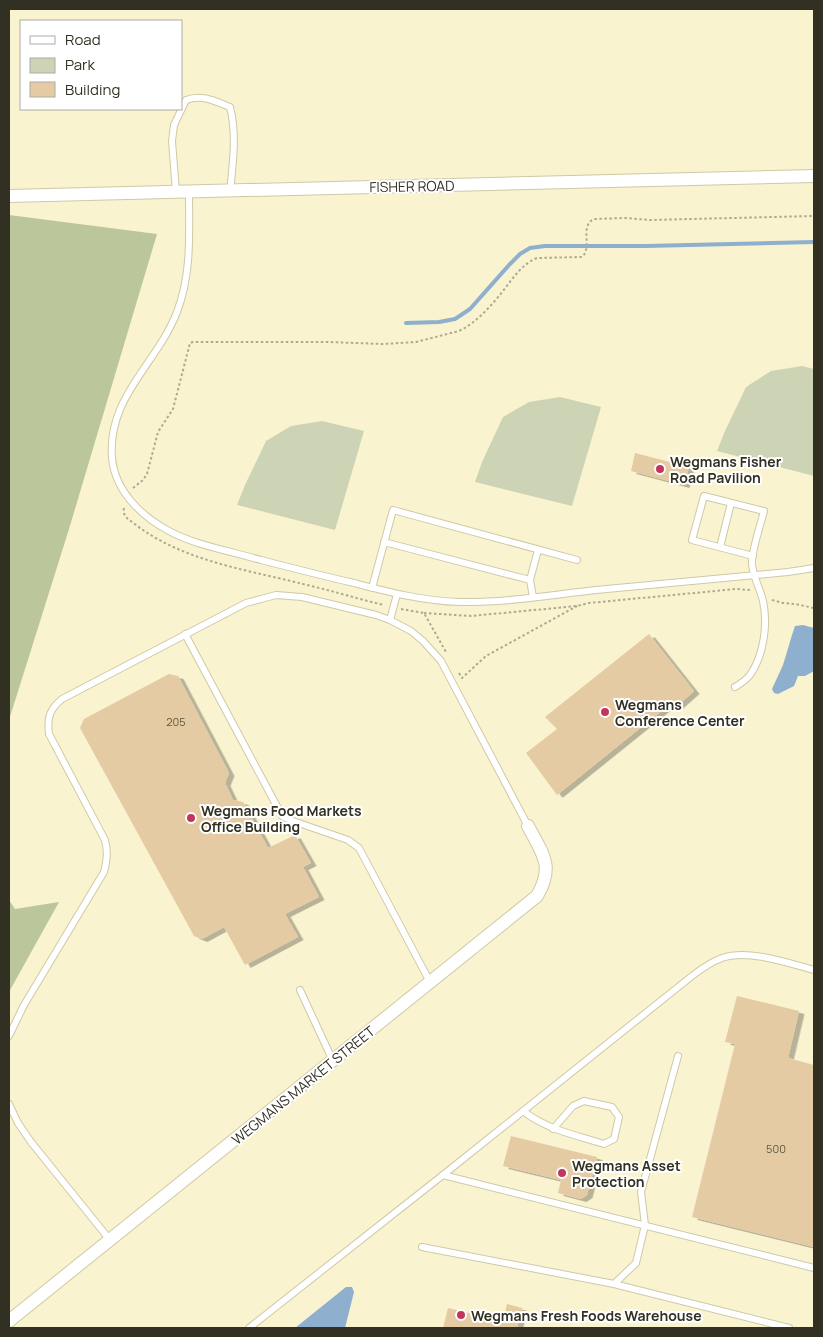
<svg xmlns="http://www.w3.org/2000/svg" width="823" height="1337" viewBox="0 0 823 1337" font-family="Manrope,sans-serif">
  <defs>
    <filter id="shadow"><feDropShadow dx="5.5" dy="3" stdDeviation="0" flood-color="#0004"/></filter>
  </defs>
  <rect width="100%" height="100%" fill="#f9f3cf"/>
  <g fill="#cdd4b5">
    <polygon points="802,366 814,369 814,476 717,451 725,431 746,387 771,371"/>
    <polygon points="560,397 601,407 572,506 475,482 482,462 503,417 529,402"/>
    <polygon points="322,421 364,431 335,530 237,505 245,485 266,441 291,426"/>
  </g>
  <g fill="#bcc69b">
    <polygon points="9,215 157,234 69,529 9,720"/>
    <polygon points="9,900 15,909 59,902 9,992"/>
  </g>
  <g fill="#8fafcf">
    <polygon points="803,625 814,628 814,671 805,676 798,676 794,686 778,694 774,693 772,689 783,665 792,635 795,626"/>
    <polygon points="346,1287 352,1287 354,1292 345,1328 295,1328"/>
  </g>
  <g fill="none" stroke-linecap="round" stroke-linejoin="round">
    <polyline stroke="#8fafcf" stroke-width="4" points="406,323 439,322 455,319 470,309 509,265 520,254 530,248 545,246 646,246 814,242"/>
  </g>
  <g fill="#e4cba4" filter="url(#shadow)">
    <polygon points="635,453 689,467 684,485 631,471"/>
    <polygon points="649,634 694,691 675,708 670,704 557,795 526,753 557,729 545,717"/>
    <polygon points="169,674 178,676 229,773 225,783 233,800 243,802 268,848 295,835 311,863 303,867 319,897 285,914 298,937 245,965 224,927 202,939 194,936 80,728 84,719"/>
    <polygon points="737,996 799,1011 788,1058 814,1065 814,1247 692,1217 735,1044 725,1042"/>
    <polygon points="511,1136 597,1157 587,1195 581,1199 558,1193 561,1180 503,1166"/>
    <polygon points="507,1304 522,1308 517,1328 443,1328 448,1308 503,1321"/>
  </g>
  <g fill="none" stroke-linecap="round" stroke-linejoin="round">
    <defs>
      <g id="service">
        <path d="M176,192L172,141L174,125L186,100C202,94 215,101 230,107C237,134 233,163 230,191"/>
        <path d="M189,192C189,232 192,273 177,312C157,364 107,397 112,458C115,491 141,516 169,531C197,546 231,551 261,560C292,568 323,576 354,583C389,592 423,601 459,602C505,603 550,595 596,590C660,584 724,578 788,572L814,568"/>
        <polyline points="384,542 530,580 538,550"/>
        <polyline points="720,547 731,503"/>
        <polyline points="530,580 533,597"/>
        <polyline points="372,588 393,510 577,560"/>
        <polyline points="390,620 397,594"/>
        <polyline points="185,634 281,814 282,816 290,820 348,840 359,848 430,982"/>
        <path d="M735,687C740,684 746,680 750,675C764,655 768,624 763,601C760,588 753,577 752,564C751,553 761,523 764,511L704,496L692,540L753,556"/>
        <polyline points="300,990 333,1061"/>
        <path d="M9,1036L24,1005L104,872C107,860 108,852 105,840L49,734C47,718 49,710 62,699L246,603L276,595L302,597L376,615L390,620L411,631L423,641L441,661L528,826"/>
        <polyline points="9,1104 18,1123 31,1142 110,1240"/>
        <path d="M523,1111C548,1130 575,1135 604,1144L614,1139L619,1117L612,1107L584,1101L573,1106L553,1129"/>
        <polyline points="443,1175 814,1268"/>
        <polyline points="422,1247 614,1284 636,1263 645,1225 641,1192 678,1056"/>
        <polyline points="614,1284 789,1328"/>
        <path d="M249,1328L443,1175L692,976C701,969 711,962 722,958C749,949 788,963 814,970"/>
      </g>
      <g id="minor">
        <polyline points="9,196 814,176"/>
        <path d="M9,1321L537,896C555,866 542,853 528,826"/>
      </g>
    </defs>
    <use href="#service" stroke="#cfc9a7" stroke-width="8"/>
    <use href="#minor" stroke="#cfc9a7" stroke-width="14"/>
    <g stroke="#afaa8f" stroke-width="2" stroke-dasharray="2.5 2.5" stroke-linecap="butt">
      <path d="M133,488L143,480L147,474L158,432L173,409L189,347L190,343L193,342H328L383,344L416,342L459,331C476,323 491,306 503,291C513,278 522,264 537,258L582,257C593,247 579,226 594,219L625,218L650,220L814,216"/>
      <path d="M124,508C122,517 130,520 136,525C185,562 249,570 307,585C333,591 358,599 384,605"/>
      <polyline points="772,600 783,603 795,604 814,608"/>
      <polyline points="401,609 424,613 446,652"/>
      <polyline points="424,613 471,616 577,606 589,603 736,589 750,590"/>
      <polyline points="459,673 462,678 486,656 577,606"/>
    </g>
    <use href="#service" stroke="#fff" stroke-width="6"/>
    <use href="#minor" stroke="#fff" stroke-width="12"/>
  </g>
  <g fill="#c4355c" stroke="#fff" stroke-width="2">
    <circle cx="660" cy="469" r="5"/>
    <circle cx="605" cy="712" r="5"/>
    <circle cx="191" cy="818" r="5"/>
    <circle cx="562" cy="1173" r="5"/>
    <circle cx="461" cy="1315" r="5"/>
  </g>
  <g text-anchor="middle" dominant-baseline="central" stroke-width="4" stroke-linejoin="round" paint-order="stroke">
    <g font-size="11" fill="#5e5742">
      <text x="176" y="721">205</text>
      <text x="776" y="1148">500</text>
    </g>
    <g font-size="14" fill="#323022" stroke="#fff">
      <text transform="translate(412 186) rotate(-1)">FISHER ROAD</text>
      <text transform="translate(303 1085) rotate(-39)">WEGMANS MARKET STREET</text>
    </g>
    <g font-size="14" font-weight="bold" fill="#323022" stroke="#fff" text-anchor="start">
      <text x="670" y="461">Wegmans Fisher<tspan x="670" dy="16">Road Pavilion</tspan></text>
      <text x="615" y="704">Wegmans<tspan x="615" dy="16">Conference Center</tspan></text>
      <text x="201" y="810">Wegmans Food Markets<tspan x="201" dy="16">Office Building</tspan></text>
      <text x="572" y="1165">Wegmans Asset<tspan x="572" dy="16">Protection</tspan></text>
      <text x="471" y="1315">Wegmans Fresh Foods Warehouse</text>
    </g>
  </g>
  <rect width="823" height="1337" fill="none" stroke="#323022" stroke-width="20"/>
  <rect x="20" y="20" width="162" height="90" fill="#ffffff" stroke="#adaca7"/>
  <rect x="30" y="36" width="25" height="8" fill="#ffffff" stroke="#adaca7"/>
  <text x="65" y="45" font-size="15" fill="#323022">Road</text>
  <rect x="30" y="58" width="25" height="15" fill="#cdd4b5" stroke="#adaca7"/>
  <text x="65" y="70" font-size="15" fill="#323022">Park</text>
  <rect x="30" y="82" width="25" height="15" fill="#e4cba4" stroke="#adaca7"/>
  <text x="65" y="95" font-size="15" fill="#323022">Building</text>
</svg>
